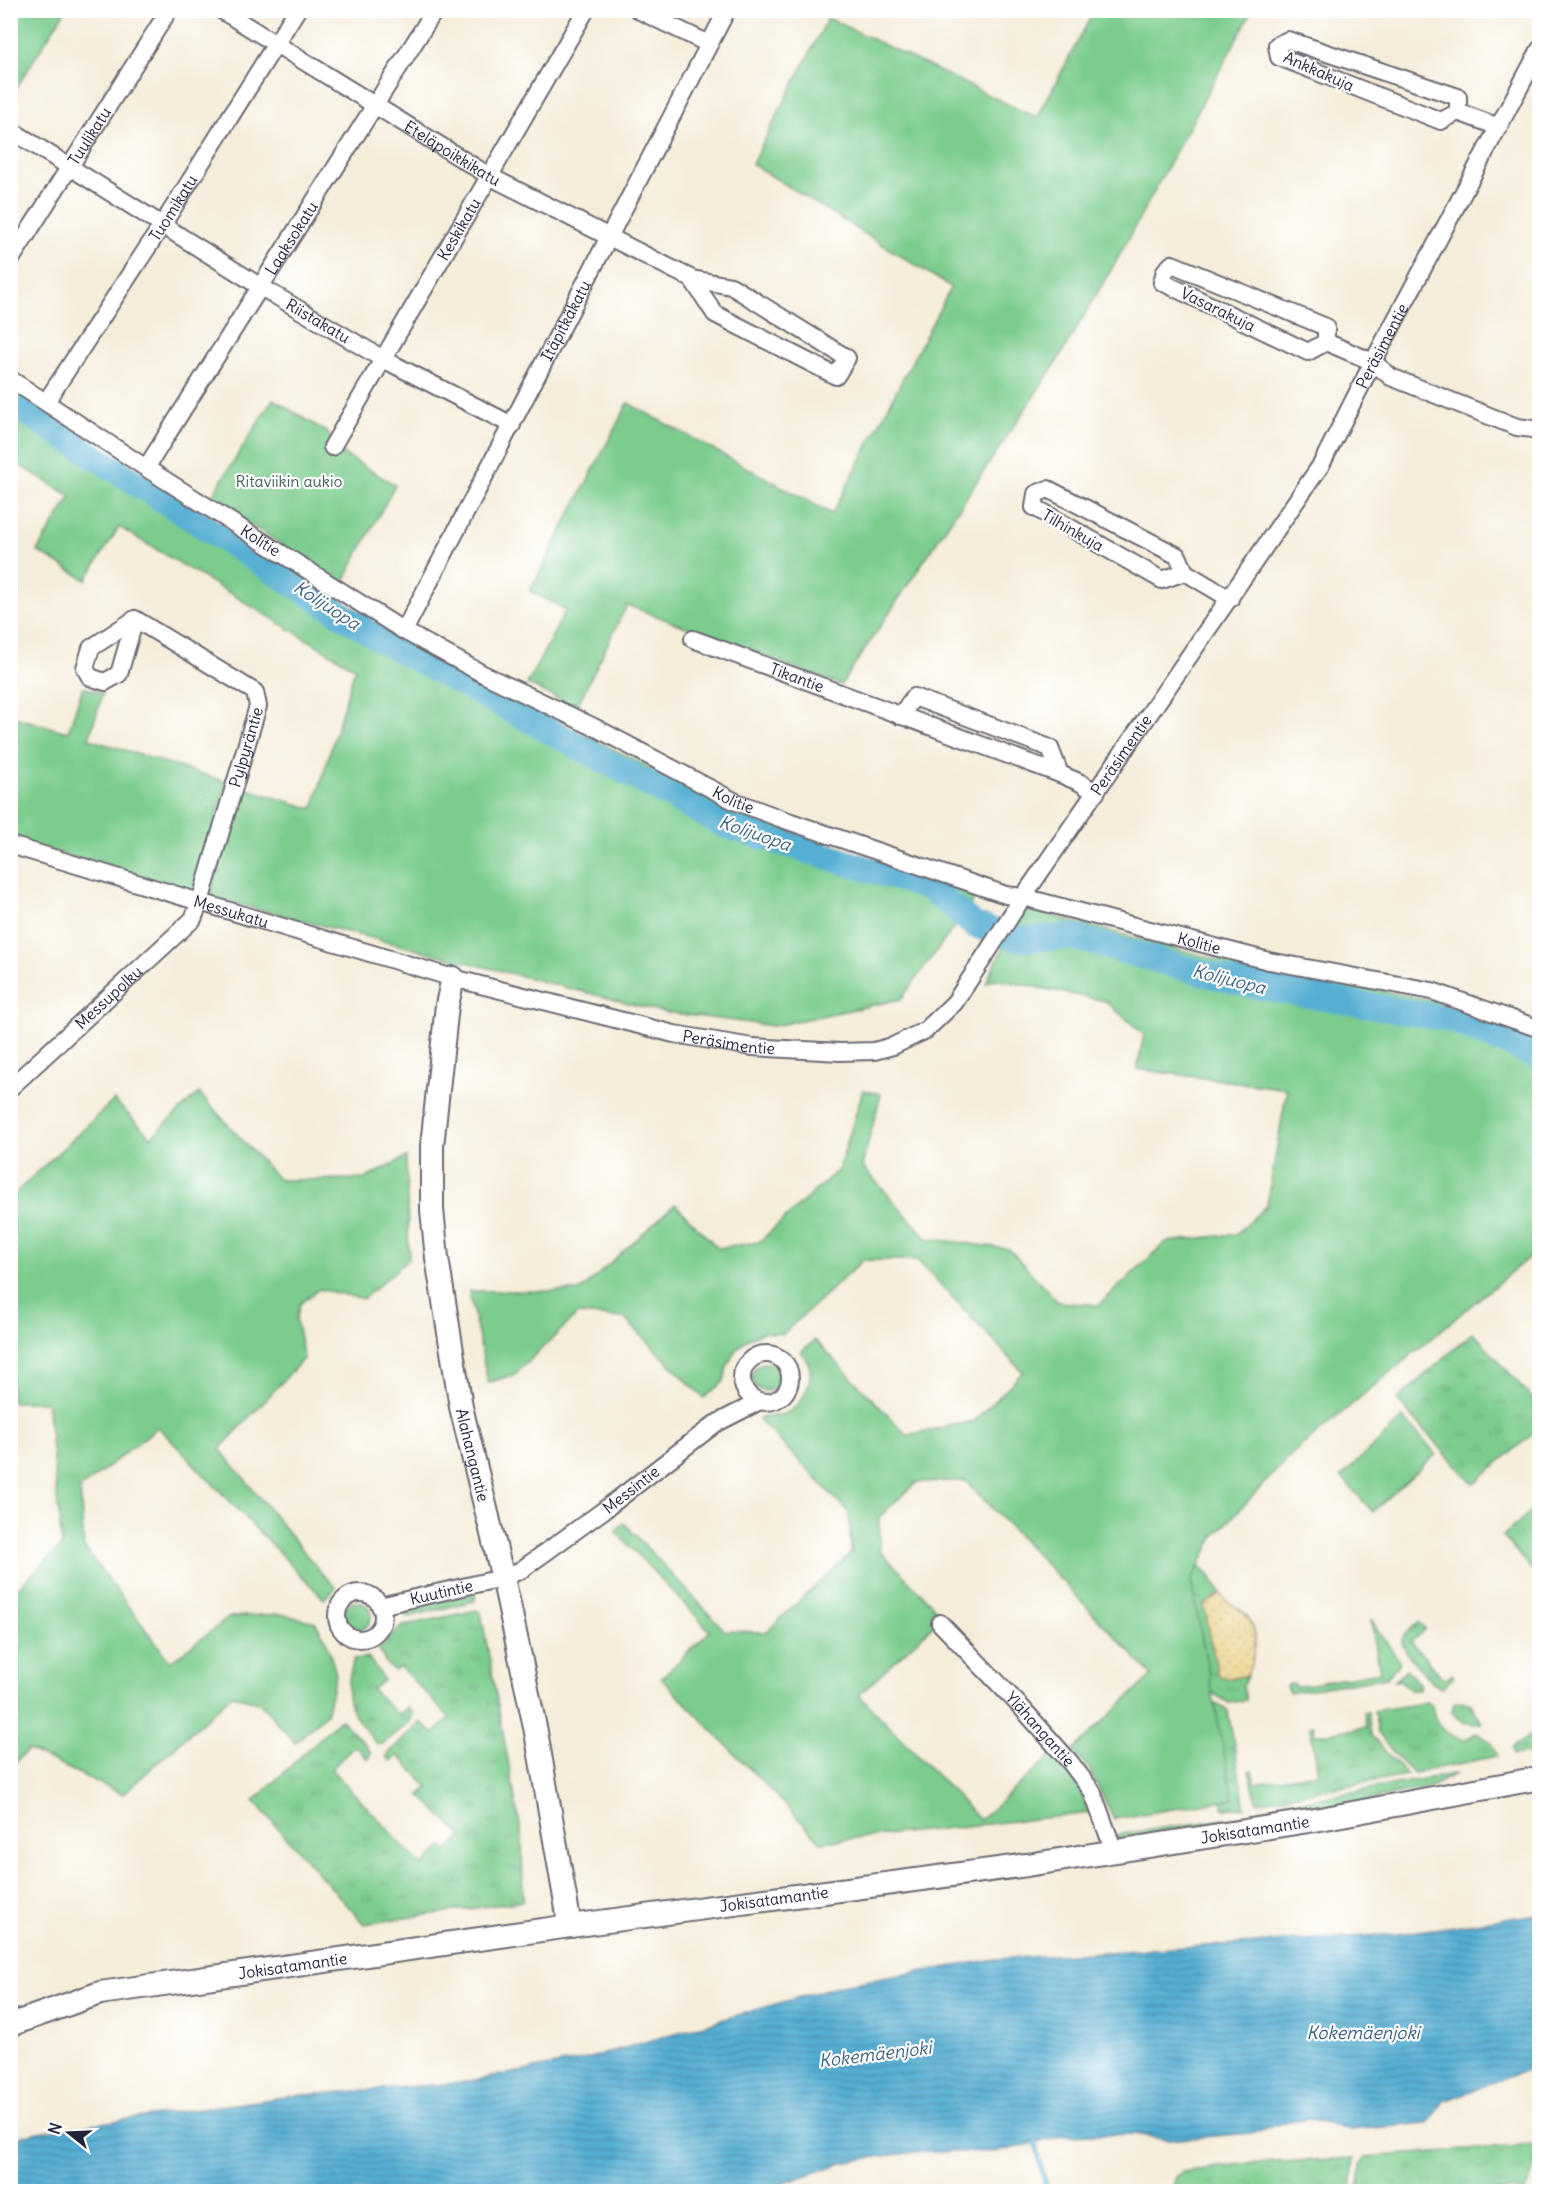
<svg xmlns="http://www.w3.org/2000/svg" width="1550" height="2202" viewBox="0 0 1550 2202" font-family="Delius,sans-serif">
  <defs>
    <pattern id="grass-tufts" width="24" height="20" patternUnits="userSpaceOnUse" patternTransform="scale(1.5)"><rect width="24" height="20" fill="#7bcc8e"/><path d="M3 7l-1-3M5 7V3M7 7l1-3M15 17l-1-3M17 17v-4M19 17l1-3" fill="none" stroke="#6aaf7b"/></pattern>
    <pattern id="sand-dots" width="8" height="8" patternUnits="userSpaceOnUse" patternTransform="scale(1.5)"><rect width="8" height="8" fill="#eeda9e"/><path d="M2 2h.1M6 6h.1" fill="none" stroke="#ccbb89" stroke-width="1.8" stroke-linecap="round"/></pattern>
    <pattern id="water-rules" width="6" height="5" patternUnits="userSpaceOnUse" patternTransform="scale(1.5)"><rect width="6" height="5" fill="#56afd3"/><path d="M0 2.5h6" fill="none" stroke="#478eac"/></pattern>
  </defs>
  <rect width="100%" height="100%" fill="#fff"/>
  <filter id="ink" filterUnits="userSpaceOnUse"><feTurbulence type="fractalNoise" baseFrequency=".0167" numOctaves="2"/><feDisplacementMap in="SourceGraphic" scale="12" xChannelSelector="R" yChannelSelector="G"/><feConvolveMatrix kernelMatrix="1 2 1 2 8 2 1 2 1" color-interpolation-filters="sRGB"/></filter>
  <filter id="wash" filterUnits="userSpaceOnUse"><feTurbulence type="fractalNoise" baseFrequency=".008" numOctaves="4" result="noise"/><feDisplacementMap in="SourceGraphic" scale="24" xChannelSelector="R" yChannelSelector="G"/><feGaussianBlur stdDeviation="1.35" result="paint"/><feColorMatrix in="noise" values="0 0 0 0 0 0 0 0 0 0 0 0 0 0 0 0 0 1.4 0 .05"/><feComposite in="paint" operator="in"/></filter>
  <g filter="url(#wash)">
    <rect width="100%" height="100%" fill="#f5edd9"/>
    <g fill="url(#grass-tufts)" stroke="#4e7764" stroke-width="1.5">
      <polygon points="1473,1332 1539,1406 1540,1428 1473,1484 1397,1400"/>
      <circle cx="766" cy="1377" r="14"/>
      <polygon points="1539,1504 1539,1578 1503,1536"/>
      <polygon points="1191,1558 1210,1576 1221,1594 1204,1605 1230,1679 1247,1675 1243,1687 1246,1700 1229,1703 1204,1688 1173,1605"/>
      <polygon points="468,1594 476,1594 475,1601 408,1617 404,1615 403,1611"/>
      <circle cx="357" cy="1616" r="14"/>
      <polygon points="477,1610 481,1613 522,1837 523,1901 364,1924 254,1801 340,1719 366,1745 371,1754 368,1759 355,1746 331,1769 422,1866 442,1847 447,1850 462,1836 420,1795 428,1787 398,1755 390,1761 386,1756 421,1722 434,1734 450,1718 400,1667 395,1671 386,1664 379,1649 402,1626"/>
      <polygon points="1371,1620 1400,1662 1387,1677 1289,1693 1287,1684 1294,1683 1295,1687 1380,1672"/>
      <path d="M1419,1622L1425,1629L1411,1642L1445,1680L1452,1674L1454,1677L1442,1688L1437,1686C1429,1677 1400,1651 1402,1640C1403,1633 1414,1627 1419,1622Z"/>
      <path d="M368,1657L384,1680L372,1690L399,1715L407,1707L413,1714L410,1722L383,1744L376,1743C350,1711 340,1703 354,1659Z"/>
      <polygon points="1406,1669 1420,1685 1419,1690 1410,1690 1400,1680 1395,1681"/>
      <polygon points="1200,1694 1228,1711 1245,1807 1224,1809"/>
      <path d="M1462,1701L1471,1704L1482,1723C1468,1725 1459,1724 1452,1711L1454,1703Z"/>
      <path d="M1427,1702L1432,1706C1435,1726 1446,1736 1465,1740L1476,1733L1490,1741L1497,1756L1414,1773L1400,1761L1378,1733L1374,1711Z"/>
      <polygon points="1364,1712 1368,1712 1371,1736 1407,1775 1257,1802 1249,1771 1252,1770 1255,1783 1318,1773 1310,1726 1314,1725 1315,1735 1366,1727"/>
      <polygon points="1539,1729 1539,1756 1527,1753 1513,1755 1512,1748"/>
      <polygon points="1457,1773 1430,1787 1263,1824 1259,1809"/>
      <polygon points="1246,1816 1249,1826 1120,1845 1115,1835"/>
      <polygon points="1535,2145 1539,2150 1539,2157 1525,2191 1359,2191 1361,2164 1365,2157"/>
      <path d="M1354,2158L1351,2191H1174C1173,2183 1174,2176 1182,2172L1243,2164Z"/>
    </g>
    <path fill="url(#sand-dots)" stroke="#887e6c" stroke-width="1.5" d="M1221,1594C1225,1602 1232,1604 1239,1609C1262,1624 1256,1654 1247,1675L1230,1679L1218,1675L1204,1605Z"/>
    <g fill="#7bcc8e" stroke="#4e7764" stroke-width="1.5">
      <polygon points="11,10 65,11 11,96 11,37 19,24 11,20"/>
      <polygon points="1094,11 1252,11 1118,258 1056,363 841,685 627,605 576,708 527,684 566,610 530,591 628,403 832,514 951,287 752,164 828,18 1037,118"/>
      <polygon points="10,391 240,538 393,632 476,680 739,812 977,896 901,999 774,1026 663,1012 209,897 244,788 313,809 355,668 119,527 86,580 37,551 71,496 11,460"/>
      <polygon points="273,399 328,433 338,451 395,485 343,583 210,499"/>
      <polygon points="83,687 103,693 89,739 227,782 194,893 11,839 10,716 68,732"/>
      <path d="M1022,908L1261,971L1431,999L1539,1037V1249L1292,1454L1215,1536L1191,1581L1233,1799L1114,1819L1089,1769L1072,1751L1152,1675L966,1481L917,1482L879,1517L880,1551L943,1616L859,1695L980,1820L1052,1755L1079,1787L1089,1813L821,1842L661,1678L710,1631L615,1531L624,1523L725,1631L766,1632L851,1553L849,1513L759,1419C768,1415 778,1417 786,1413C802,1406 814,1381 809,1365C808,1361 804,1356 801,1352L815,1340L907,1435L974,1421L1023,1372L917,1260H863L783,1334L764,1332L749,1338L736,1350L727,1367L724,1381L704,1398L624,1318L578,1314L515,1374L488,1383L469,1291H580L675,1204L718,1248L759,1242L839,1169L863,1090L881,1094L862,1166L927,1238L1009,1249L1058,1302L1099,1305L1166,1242L1236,1234L1267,1205L1287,1089L1137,1069L1144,1034L1105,1001L995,979L986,983Z"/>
      <polygon points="199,1093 279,1180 365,1179 406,1157 409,1259 363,1299 319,1289 300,1304 296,1320 304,1358 220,1449 318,1569 336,1588 324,1599 158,1427 80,1489 84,1547 170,1662 230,1617 281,1614 315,1622 326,1640 336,1674 326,1714 295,1743 260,1703 232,1695 123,1794 28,1750 11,1766 11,1595 62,1545 47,1402 11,1402 11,1197 114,1100 151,1137"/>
      <polygon points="1403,1418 1436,1454 1373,1512 1341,1477"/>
    </g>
    <polygon fill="url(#water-rules)" stroke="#3c6887" stroke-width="1.5" points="1539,1914 1539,2069 1522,2072 1444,2101 1428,2123 1350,2130 1308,2119 1293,2120 1251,2133 1168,2140 1134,2134 1064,2136 998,2152 917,2152 875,2157 842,2163 758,2192 11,2191 11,2139 38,2132 291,2096 459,2083 583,2060 841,1985 996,1959 1397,1934"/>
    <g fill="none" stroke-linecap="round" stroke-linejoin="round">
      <polyline stroke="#56afd3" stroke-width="4.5" points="1036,2143 1047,2192"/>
      <polyline stroke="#56afd3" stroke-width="26" points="10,402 383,641 724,825 929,888 974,925 1019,939 1073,937 1247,985 1449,1019 1540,1057"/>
    </g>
  </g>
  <g filter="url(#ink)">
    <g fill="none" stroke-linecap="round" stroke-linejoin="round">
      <defs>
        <g id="street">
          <path id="s1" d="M221,10L491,177L692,279L731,286L847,358L836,376L715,314L692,279"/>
          <polyline points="638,10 709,44"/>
          <polyline points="1458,112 1441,121 1279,57 1277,45 1288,40 1458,97 1458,112 1499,127"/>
          <path id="s2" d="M14,132L261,287L383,359L512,425"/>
          <path id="s3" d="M10,261L169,10"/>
          <polygon points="1172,264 1326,327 1326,342 1308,352 1162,282 1165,271"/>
          <polyline points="1326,342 1373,362 1391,377 1517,427 1540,430"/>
          <path id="s4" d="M10,379L146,468L404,631L483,674L598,729L734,801L782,819L1006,895L1023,897L1269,961L1432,991L1540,1029"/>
          <path id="s5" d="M46,402L163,224L297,10"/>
          <path id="s6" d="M332,447L586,10"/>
          <path id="s7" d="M146,468L435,10"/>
          <polyline points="1185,572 1162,580 1034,507 1036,494 1048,489 1178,556 1185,572 1230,599"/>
          <path id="s8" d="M404,631L727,10"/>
          <path id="s9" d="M693,639L1060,774L1081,783L1096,793"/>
          <polyline points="900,716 914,697 1050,748 1060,774"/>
          <path id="s10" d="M10,845L453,978L674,1034L752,1047L840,1052L874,1051L893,1046L926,1030L955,1002L1023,897L1321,465L1373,362L1540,49"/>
          <path id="s11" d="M10,1088L193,919L200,902L258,706L255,692L135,619L91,648L85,668L90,677L105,682L119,674L135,619"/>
          <circle cx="766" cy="1378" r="24"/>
          <circle cx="360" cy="1616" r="23"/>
          <path id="s12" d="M380,1606L502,1578L521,1570L604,1510L715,1424L760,1401"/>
          <path id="s13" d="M940,1623L1022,1708L1070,1762L1092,1791L1114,1851"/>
        </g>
        <g id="secondary">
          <path id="s14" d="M453,978L447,1005L432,1146V1210L437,1258L461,1407L507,1595L536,1732L570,1926"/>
          <path id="s15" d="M10,2025L100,1993L570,1926L1027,1865L1315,1820L1540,1778"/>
        </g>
      </defs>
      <use href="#street" stroke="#6c6972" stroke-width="20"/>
      <use href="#secondary" stroke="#6c6972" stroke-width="26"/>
      <use href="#street" stroke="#fff" stroke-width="16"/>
      <use href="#secondary" stroke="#fff" stroke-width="22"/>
    </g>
  </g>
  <g text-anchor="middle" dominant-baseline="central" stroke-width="4.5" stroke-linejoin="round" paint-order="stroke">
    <g font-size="16" fill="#22223b" stroke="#fff">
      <text transform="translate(1319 71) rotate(24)">Ankkakuja</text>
      <text stroke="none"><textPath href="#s3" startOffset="148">Tuulikatu</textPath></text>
      <text stroke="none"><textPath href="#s1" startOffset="272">Eteläpoikkikatu</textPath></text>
      <text stroke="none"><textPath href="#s5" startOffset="232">Tuomikatu</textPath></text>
      <text stroke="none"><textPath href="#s6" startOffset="252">Keskikatu</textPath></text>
      <text stroke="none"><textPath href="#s7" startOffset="272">Laaksokatu</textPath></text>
      <text transform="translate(1218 309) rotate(26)">Vasarakuja</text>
      <text stroke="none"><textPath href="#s8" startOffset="350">Itäpitkäkatu</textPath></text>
      <text stroke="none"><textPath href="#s2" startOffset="358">Riistakatu</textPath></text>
      <text stroke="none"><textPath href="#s10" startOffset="1772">Peräsimentie</textPath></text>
      <text transform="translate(1073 530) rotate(30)">Tilhinkuja</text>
      <text stroke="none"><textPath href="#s4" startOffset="298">Kolitie</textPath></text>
      <text stroke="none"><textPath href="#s9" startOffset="111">Tikantie</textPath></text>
      <text stroke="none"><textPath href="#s11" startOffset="429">Pylpyräntie</textPath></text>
      <text stroke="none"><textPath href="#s10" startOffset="1286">Peräsimentie</textPath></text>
      <text stroke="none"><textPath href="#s4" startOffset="838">Kolitie</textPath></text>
      <text stroke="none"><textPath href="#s10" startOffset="231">Messukatu</textPath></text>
      <text stroke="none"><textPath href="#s4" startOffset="1326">Kolitie</textPath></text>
      <text stroke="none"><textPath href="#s11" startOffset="134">Messupolku</textPath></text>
      <text stroke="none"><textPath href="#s10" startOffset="746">Peräsimentie</textPath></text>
      <text stroke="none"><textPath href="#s14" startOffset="482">Alahangantie</textPath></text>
      <text stroke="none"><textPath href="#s12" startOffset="282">Messintie</textPath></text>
      <text stroke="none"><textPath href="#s12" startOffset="63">Kuutintie</textPath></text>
      <text stroke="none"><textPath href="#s13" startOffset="146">Ylähangantie</textPath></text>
      <text stroke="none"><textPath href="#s15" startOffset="1262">Jokisatamantie</textPath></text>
      <text stroke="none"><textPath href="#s15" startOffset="776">Jokisatamantie</textPath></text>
      <text stroke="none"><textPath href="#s15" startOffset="290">Jokisatamantie</textPath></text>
    </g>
    <g font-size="16" fill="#415e58" stroke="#fff">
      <text x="289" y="481">Ritaviikin aukio</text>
    </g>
    <g font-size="18" font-style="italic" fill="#39617f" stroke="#fff">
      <text transform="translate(327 605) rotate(33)">Kolijuopa</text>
      <text transform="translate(755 833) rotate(19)">Kolijuopa</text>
      <text transform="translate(1229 979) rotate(14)">Kolijuopa</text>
      <text x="1363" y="2032">Kokemäenjoki</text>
      <text transform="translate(875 2054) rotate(-7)">Kokemäenjoki</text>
    </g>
  </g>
  <rect width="1550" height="2202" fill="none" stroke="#fff" stroke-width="36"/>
  <g transform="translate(69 2133) rotate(288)" stroke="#ffffff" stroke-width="4.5" paint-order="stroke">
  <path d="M0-4.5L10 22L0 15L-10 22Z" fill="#22223b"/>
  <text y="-9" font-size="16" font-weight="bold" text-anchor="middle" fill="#22223b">N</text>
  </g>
</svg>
